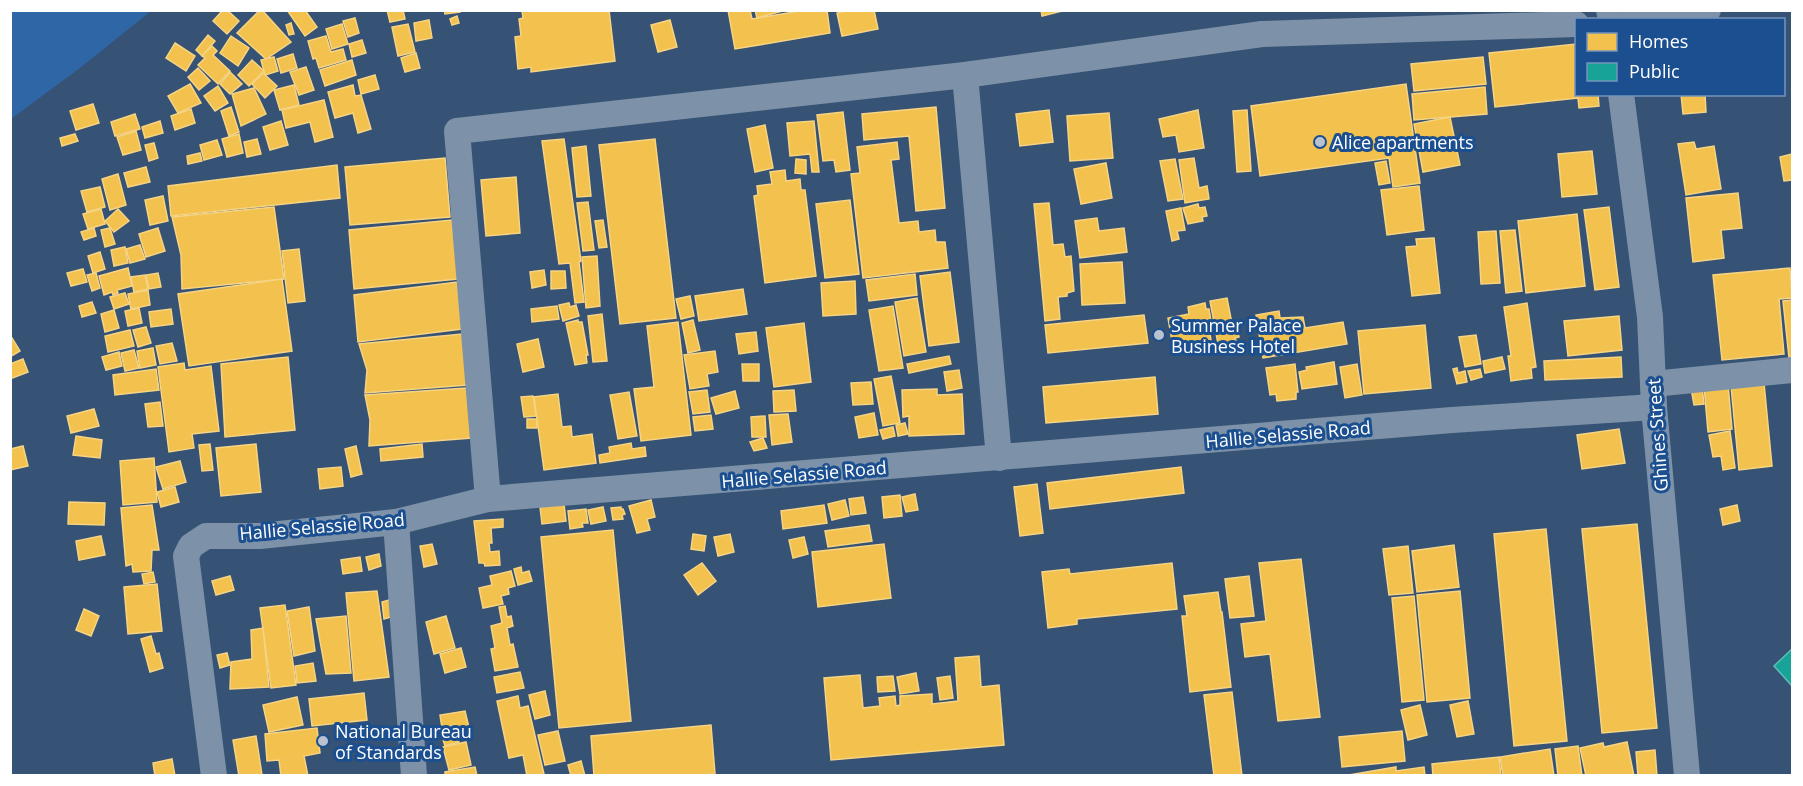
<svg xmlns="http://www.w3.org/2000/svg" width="1803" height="786" viewBox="0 0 1803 786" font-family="'Open Sans',sans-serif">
  <rect width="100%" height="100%" fill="#365274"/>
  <polygon fill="#2f66a5" points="11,10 151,10 151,11 80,68 11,119"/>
  <g fill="#f2c14e" stroke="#f6d483" stroke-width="1.5">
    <polygon points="223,10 227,10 239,21 227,34 213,21"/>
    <polygon points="260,10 262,10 291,42 266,59 237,33"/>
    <polygon points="287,10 305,10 317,27 305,36"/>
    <polygon points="387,10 403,10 405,19 390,22"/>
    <polygon points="444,10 460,10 460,12 445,14"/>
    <polygon points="609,10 615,61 531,72 531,67 518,69 515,37 521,36 519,19 523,18 522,11"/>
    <polygon points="728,10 750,10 752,19 806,10 827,10 830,33 735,49"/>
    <polygon points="755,10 786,10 757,18"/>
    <polygon points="851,10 874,10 878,29 842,36 837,13"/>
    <polygon points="1041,10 1066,10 1042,16"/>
    <polygon points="457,16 459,23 452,25 450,19"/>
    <polygon points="355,18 359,33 348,37 343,21"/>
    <polygon points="429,20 432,38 416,41 414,23"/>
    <polygon points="670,20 677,47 658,52 651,25"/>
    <polygon points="291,23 294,34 289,35 286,25"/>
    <polygon points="342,24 348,44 332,49 326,29"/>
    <polygon points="408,24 415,52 398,56 392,27"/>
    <polygon points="208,35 215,41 202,56 196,50"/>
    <polygon points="231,36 249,48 238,66 220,53"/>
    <polygon points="326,36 331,52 343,49 346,60 319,68 316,58 313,59 308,41"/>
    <polygon points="362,40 366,53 352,57 349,44"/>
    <polygon points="175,43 195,56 186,71 166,58"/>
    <polygon points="1576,44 1576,94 1598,94 1599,106 1579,108 1578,98 1495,107 1489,53"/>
    <polygon points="212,46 217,51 213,55 230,71 218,84 198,65 205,58 202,56"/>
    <polygon points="416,53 420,68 405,72 401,58"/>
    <polygon points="293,54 297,68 281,73 277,59"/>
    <polygon points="274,57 278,71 265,75 261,60"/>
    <polygon points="1483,57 1486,84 1414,91 1411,64"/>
    <polygon points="252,60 264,71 249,86 238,75"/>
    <polygon points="352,60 356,75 325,86 320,70"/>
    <polygon points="306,67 314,90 299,95 290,72"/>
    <polygon points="198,68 210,81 199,90 188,77"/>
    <polygon points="230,72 242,84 230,94 220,84"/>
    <polygon points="263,73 277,86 265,98 252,84"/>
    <polygon points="375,75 379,89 361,94 358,80"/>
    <polygon points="190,84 201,103 178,113 168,96"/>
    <polygon points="1406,84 1420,183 1393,187 1389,158 1260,176 1251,106"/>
    <polygon points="294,85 299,105 280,110 274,90"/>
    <polygon points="353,85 355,96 361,95 371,129 358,133 353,113 335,118 328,92"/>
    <polygon points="218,86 228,103 215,111 204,96"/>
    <polygon points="1485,87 1487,114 1414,120 1412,94"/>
    <polygon points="254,88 266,114 241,126 232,94"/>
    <polygon points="1681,94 1705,94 1706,112 1683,114"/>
    <polygon points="324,100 333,137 315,142 310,122 286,128 282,110"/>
    <polygon points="93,104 99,123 76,130 70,111"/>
    <polygon points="231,107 239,132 229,136 221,111"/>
    <polygon points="936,107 945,208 916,211 909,136 864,140 862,114"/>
    <polygon points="191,109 195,123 175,130 171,116"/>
    <polygon points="1049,110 1053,142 1020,146 1016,114"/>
    <polygon points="1198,110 1204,148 1179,152 1176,135 1163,137 1159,119"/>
    <polygon points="1247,110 1251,171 1237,172 1233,111"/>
    <polygon points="843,112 850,170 836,172 834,160 823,161 817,115"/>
    <polygon points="1109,113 1113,158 1070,161 1067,116"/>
    <polygon points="135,114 140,129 115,136 111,122"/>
    <polygon points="1450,117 1460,165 1423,172 1414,124"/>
    <polygon points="160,121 163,133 145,138 142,127"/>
    <polygon points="281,121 288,145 270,150 263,127"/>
    <polygon points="814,121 819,172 812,172 810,154 790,156 787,123"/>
    <polygon points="765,125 773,168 755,172 747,129"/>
    <polygon points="136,131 141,150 123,155 117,137"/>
    <polygon points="75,134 78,141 62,146 60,138"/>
    <polygon points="239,134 243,153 227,157 222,139"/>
    <polygon points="257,139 261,154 247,157 244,142"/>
    <polygon points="564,139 581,261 579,262 584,302 575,303 570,263 559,264 542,141"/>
    <polygon points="655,139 676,318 620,324 599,145"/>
    <polygon points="217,140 222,155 204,160 200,145"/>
    <polygon points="897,142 899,159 891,160 899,223 918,221 919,232 935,230 936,242 945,242 948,268 863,278 851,174 860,173 857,147"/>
    <polygon points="1694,142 1696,149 1714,146 1721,189 1686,195 1678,144"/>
    <polygon points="154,143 158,158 149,161 145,145"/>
    <polygon points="586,146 591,196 577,197 572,148"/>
    <polygon points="1592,151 1597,194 1562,197 1558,154"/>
    <polygon points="200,153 202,161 188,164 187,156"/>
    <polygon points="1792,154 1792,180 1784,181 1780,157"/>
    <polygon points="445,158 450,217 350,225 345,167"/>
    <polygon points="1194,158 1199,188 1207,186 1209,199 1185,203 1179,160"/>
    <polygon points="796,159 806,160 806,174 795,173"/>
    <polygon points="1175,159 1183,199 1168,201 1160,161"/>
    <polygon points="1386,161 1390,183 1379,185 1375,163"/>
    <polygon points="1106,163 1112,198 1081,204 1074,169"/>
    <polygon points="337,165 340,198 171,216 168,186"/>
    <polygon points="146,167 150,182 128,187 124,173"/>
    <polygon points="785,170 786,181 800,179 801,190 805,190 816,276 765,283 754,196 758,195 757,186 772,184 770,172"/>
    <polygon points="118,174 126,205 110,210 102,179"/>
    <polygon points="516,177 520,233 486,236 481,180"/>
    <polygon points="1419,186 1424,230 1387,235 1381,190"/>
    <polygon points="100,187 105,207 87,212 81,191"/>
    <polygon points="1738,193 1742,228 1721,230 1724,258 1693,262 1686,198"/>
    <polygon points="163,196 168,221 150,225 145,200"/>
    <polygon points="850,200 859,274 825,278 816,204"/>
    <polygon points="588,202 594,250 583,251 577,203"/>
    <polygon points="1049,203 1053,245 1063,244 1065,257 1071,256 1074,291 1067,293 1067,296 1058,297 1060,319 1045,321 1034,204"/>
    <polygon points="1198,204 1199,208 1205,207 1207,216 1202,217 1203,221 1188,224 1183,208"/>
    <polygon points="274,207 284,279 182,289 181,255 172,217"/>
    <polygon points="1609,207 1619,287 1595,290 1584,210"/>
    <polygon points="1181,208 1185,230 1177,231 1179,239 1172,241 1166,211"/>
    <polygon points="101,209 105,224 88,229 83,214"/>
    <polygon points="118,209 129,221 114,232 105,221"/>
    <polygon points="1577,214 1585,286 1526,293 1518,221"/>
    <polygon points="1097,218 1099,231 1124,228 1127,252 1080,258 1075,221"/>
    <polygon points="452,220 458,279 354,289 349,230"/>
    <polygon points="603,220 607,247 599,248 595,221"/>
    <polygon points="94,228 96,236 84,240 81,232"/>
    <polygon points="110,228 115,244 105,247 101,230"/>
    <polygon points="158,228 165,251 146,257 139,234"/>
    <polygon points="1515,230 1522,291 1506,293 1500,231"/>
    <polygon points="1496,231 1500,283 1481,284 1478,232"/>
    <polygon points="1434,238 1440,293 1412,296 1406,247 1417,246 1416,239"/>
    <polygon points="140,245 145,259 130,263 126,249"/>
    <polygon points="125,247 128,263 114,266 111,250"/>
    <polygon points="299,249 305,301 288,303 282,251"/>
    <polygon points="100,252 105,269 93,273 88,256"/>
    <polygon points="597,256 600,306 586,308 582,257"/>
    <polygon points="1122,262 1125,303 1082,305 1080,264"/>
    <polygon points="128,268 132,286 117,290 118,293 113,295 112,292 104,295 99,276"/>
    <polygon points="1790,268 1792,298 1779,299 1784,354 1722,360 1713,275"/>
    <polygon points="83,269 87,282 71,286 67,273"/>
    <polygon points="544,270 546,285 532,288 530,272"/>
    <polygon points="551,271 565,271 566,288 551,289"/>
    <polygon points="950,272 959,342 929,346 920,276"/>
    <polygon points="96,273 100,288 92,291 87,275"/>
    <polygon points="158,273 161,287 149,289 146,275"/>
    <polygon points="915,274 917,295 869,301 866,280"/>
    <polygon points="145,275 148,289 134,292 131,277"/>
    <polygon points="282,279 292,351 189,366 178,294"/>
    <polygon points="855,281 856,314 823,316 821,283"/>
    <polygon points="457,282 462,329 358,342 354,295"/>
    <polygon points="743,289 747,314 699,321 695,296"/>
    <polygon points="148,290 150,305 131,309 128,294"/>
    <polygon points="125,293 129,304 114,309 110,297"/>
    <polygon points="690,296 694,316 681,319 676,299"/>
    <polygon points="917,298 926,352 904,356 895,302"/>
    <polygon points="1227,298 1232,324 1236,323 1239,337 1235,338 1236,341 1218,344 1210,301"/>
    <polygon points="1792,300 1792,358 1789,358 1783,301"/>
    <polygon points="92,302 96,313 82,317 79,306"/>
    <polygon points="569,303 570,307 576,305 579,316 563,321 559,305"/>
    <polygon points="1205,303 1206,309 1209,309 1213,333 1210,334 1212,346 1174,353 1168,318 1189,314 1188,307"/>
    <polygon points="1527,303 1536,367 1531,368 1532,378 1511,381 1508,356 1511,356 1504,307"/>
    <polygon points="557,306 559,319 532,322 531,309"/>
    <polygon points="893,306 903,368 879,371 869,310"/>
    <polygon points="139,308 142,323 128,326 125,311"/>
    <polygon points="171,309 173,324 151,327 149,312"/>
    <polygon points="114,310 119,328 105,332 101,314"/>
    <polygon points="1279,311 1280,318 1303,317 1305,328 1343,322 1347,344 1263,358 1256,315"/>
    <polygon points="602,314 607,361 593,362 588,316"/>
    <polygon points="1144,315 1148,343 1048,353 1045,325"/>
    <polygon points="1619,316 1622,350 1568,356 1564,321"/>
    <polygon points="578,320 578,322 582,322 588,355 586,355 587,363 575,365 566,323"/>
    <polygon points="693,320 700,350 688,353 682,323"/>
    <polygon points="678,322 691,435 641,441 634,389 654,387 647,326"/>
    <polygon points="804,323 811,382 774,387 766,328"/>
    <polygon points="1425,325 1431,388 1364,394 1358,331"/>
    <polygon points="146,327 151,343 138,347 133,330"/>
    <polygon points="130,330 134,346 108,352 105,336"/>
    <polygon points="756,332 758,351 739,354 736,334"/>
    <polygon points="462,334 468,385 365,393 367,370 359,344"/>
    <polygon points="1476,335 1481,364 1465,367 1459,337"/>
    <polygon points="12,338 20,351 10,357 10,339"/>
    <polygon points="538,339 544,367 523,372 517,344"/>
    <polygon points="172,343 177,361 160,364 156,346"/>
    <polygon points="153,348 156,365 140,368 137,351"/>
    <polygon points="134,350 139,368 125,371 121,353"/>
    <polygon points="715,351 718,372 707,374 709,386 690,389 684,355"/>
    <polygon points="119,352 122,366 106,370 102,357"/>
    <polygon points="949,356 951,364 909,373 907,364"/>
    <polygon points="288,357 295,430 225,437 221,364"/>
    <polygon points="1502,357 1505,369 1485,373 1483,361"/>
    <polygon points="1621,357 1622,377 1545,380 1544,361"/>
    <polygon points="23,359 28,372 10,379 10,364"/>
    <polygon points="1334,362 1337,384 1302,389 1299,372 1307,370 1306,367"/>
    <polygon points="184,363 185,370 211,366 219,431 192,434 194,448 169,452 158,367"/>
    <polygon points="742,364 759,364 759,381 743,381"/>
    <polygon points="1295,364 1298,392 1296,392 1296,399 1277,401 1276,394 1270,395 1266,368"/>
    <polygon points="1357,364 1362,395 1345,398 1340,367"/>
    <polygon points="1457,368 1458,373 1465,371 1467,382 1457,384 1453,369"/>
    <polygon points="156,369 159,390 115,395 113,375"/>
    <polygon points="1480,369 1482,377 1471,380 1468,371"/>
    <polygon points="959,370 962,388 947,391 944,372"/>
    <polygon points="891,376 900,423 883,426 874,379"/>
    <polygon points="1155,377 1158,414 1046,423 1043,387"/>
    <polygon points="871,382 873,404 853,405 851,383"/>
    <polygon points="1764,383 1772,466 1739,470 1731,386"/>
    <polygon points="1728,384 1732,429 1708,432 1704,386"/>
    <polygon points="1702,386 1704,404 1694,405 1691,388"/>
    <polygon points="466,388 472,438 369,446 370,420 365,395"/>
    <polygon points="937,389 937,395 962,394 964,434 909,436 909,416 903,417 902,390"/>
    <polygon points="707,390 710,412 693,414 689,392"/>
    <polygon points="794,390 796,411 774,412 773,391"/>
    <polygon points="735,391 739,408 716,414 711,398"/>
    <polygon points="629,392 637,436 618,439 610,395"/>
    <polygon points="558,394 562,427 571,426 572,437 592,434 596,463 544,470 534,397"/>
    <polygon points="533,396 536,416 524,417 521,397"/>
    <polygon points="160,402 163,426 148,427 145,404"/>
    <polygon points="94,409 99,426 71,433 67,416"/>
    <polygon points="874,413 878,435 859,438 855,417"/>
    <polygon points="788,414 792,442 772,445 769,415"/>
    <polygon points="711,415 713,429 695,431 693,417"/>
    <polygon points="765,416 766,437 752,437 751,417"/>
    <rect x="527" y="419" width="10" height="9"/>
    <polygon points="905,423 908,434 898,436 896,425"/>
    <polygon points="893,427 895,436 883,439 880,430"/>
    <polygon points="1619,429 1625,463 1582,469 1577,435"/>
    <polygon points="1730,431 1735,468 1723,470 1721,456 1713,457 1709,435"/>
    <polygon points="76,436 102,440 100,458 73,455"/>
    <polygon points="763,438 767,448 754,451 750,442"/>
    <polygon points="631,443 632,449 645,447 646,456 600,463 599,455 610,453 609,447"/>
    <polygon points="210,444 213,470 202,471 199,445"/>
    <polygon points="256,444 261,492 221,496 216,448"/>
    <polygon points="422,444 423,457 381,461 380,449"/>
    <polygon points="23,446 28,466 10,470 10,449"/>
    <polygon points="356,446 362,474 351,477 345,449"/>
    <polygon points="154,458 157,502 123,505 120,461"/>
    <polygon points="180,461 186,482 163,489 156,467"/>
    <polygon points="341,467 343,486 320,489 318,469"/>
    <polygon points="1181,467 1184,493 1050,509 1047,483"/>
    <polygon points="1037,484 1043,533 1020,536 1014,487"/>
    <polygon points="175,487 179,502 161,507 157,492"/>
    <polygon points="915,494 918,510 906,512 902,497"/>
    <polygon points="900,495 902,516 884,518 882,497"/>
    <polygon points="863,497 866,513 851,515 849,499"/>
    <polygon points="651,500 655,517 647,519 650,530 637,533 629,506"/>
    <polygon points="845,500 849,516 832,520 828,504"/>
    <polygon points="69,502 105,503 104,525 68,524"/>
    <polygon points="564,504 566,521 542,524 540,507"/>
    <polygon points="152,505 159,550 152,550 151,571 133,572 132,564 126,566 121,508"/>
    <polygon points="824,505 827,523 783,529 781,511"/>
    <polygon points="1737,505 1740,521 1723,525 1720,509"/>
    <polygon points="603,507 606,521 591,524 588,510"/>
    <polygon points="621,507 621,509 623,509 625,514 622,515 623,519 613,520 611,508"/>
    <polygon points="586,509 588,523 582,523 583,527 570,529 568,511"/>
    <polygon points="503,519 503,527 491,528 492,543 489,543 490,552 499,551 500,565 485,566 484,563 479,563 474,521"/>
    <polygon points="1637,524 1657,728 1602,733 1582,529"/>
    <polygon points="869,525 872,541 828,547 825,531"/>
    <polygon points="1546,529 1567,741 1514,746 1494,534"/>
    <polygon points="613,530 631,721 559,728 541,537"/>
    <polygon points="693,534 706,536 704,551 691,549"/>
    <polygon points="730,534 734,552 718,556 714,537"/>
    <polygon points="101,536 105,555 79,560 76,541"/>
    <polygon points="804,537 808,554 793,558 789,540"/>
    <polygon points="432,544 437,564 424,567 420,546"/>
    <polygon points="884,544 891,598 818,607 812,552"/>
    <polygon points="1454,545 1459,587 1417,592 1412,551"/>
    <polygon points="1408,546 1413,593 1389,595 1383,549"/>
    <polygon points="379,554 381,566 369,570 366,557"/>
    <polygon points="360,557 362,571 343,574 341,560"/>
    <polygon points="1301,559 1320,717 1278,721 1270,654 1245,657 1241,624 1266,621 1259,563"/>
    <polygon points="702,563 716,581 698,595 684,575"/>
    <polygon points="1172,563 1177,609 1077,619 1077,624 1048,628 1042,572 1069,569 1070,574"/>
    <polygon points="521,567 522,573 529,571 532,581 518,585 514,569"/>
    <polygon points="511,571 515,586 508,588 509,594 501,596 503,604 483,608 479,588 492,585 490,576"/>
    <polygon points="153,572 155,582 144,584 142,574"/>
    <polygon points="230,576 234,590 216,595 212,581"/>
    <polygon points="1249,576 1254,616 1230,618 1225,579"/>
    <polygon points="157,584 162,631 128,634 124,587"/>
    <polygon points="377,591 389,677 354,681 346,593"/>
    <polygon points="1460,591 1470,698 1427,702 1417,595"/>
    <polygon points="1218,592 1221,612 1222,612 1231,687 1190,692 1182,616 1187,616 1184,596"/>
    <polygon points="1414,596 1424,700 1402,702 1392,598"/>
    <polygon points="396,598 401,614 384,619 382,602"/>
    <polygon points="285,605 296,685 271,688 260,608"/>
    <polygon points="505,606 507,617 511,616 513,626 507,628 510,645 513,644 518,667 495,671 491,649 495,648 491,626 502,623 499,607"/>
    <polygon points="309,607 315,651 294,656 287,611"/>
    <polygon points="84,609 99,616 91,636 76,630"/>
    <polygon points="346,616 351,673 326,674 316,619"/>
    <polygon points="446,616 455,648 434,654 426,622"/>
    <polygon points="263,628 269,687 230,689 231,662 252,659 251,630"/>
    <polygon points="151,636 156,654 159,653 163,668 150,672 141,639"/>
    <polygon points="461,648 466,667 445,673 440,654"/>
    <polygon points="227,653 230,665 220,668 217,655"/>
    <polygon points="979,656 981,687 999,685 1004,745 831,760 824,678 860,675 863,708 880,706 879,698 895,696 896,706 900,705 900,696 932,694 932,704 958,701 955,658"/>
    <polygon points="313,663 316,681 297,683 295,666"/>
    <polygon points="520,672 524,688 497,693 494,677"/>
    <polygon points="916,673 919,691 900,694 897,677"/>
    <polygon points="893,676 895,691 878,692 877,677"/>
    <polygon points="950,676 953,698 940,700 937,678"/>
    <polygon points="545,691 550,715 535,719 529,695"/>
    <polygon points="1232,692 1242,776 1214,776 1204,695"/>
    <polygon points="364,693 367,720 312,726 309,699"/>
    <polygon points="518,696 520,708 528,706 544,774 527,776 523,755 509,758 497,701"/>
    <polygon points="297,697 303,725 269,732 263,705"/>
    <polygon points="1468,701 1474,734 1457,737 1450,705"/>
    <polygon points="1420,705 1427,735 1408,740 1401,710"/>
    <polygon points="465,711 471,736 459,739 455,725 442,728 440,715"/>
    <polygon points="711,725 715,774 693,776 594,776 591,736"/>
    <polygon points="455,726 459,742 445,746 440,730"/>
    <polygon points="317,728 320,753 304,756 308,776 281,776 279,760 267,761 265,734"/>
    <polygon points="558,731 565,761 545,765 538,735"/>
    <polygon points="1402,731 1405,761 1342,767 1339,737"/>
    <polygon points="256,736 262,775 239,776 233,740"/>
    <polygon points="466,742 471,765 449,770 443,747"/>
    <polygon points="1627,742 1634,776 1586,776 1580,748 1603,743 1604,747"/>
    <polygon points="1578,746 1582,776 1558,776 1555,749"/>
    <polygon points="1550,749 1554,776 1503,776 1500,757"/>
    <polygon points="1655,750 1657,776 1638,776 1636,752"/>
    <polygon points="1499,757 1501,776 1433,776 1432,764"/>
    <polygon points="172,759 175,776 155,776 153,763"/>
    <polygon points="581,761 585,776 571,776 568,765"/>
    <polygon points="475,767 477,776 445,776 445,772"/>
    <polygon points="1396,767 1396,771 1424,767 1425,776 1343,776"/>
  </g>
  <polygon fill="#17a398" stroke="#5dbfb7" stroke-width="1.5" points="1792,649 1792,686 1774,666"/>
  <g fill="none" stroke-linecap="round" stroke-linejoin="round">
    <g stroke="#7d92a8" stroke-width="26">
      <polyline points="1609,10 1611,20"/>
      <polyline points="1630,20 1708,10"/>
      <polyline points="965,75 999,458"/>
      <polyline points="1621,94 1650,317 1654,407 1687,776"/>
      <polyline points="1653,384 1792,370"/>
      <polyline points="488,499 457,131 965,75 1262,34 1576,24"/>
      <polyline points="396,522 414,776"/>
      <polyline points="214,776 186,556 191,546 206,536 260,536 396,522 488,499 1452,420 1654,407"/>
    </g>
  </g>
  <g fill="#b9c2ce" stroke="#1b4f8f" stroke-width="2">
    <circle cx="1320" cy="142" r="6"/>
    <circle cx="1159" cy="335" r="6"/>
    <circle cx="323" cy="741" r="6"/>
  </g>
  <g text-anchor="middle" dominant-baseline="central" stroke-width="6" stroke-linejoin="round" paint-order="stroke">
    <g font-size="18" fill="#fff" stroke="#1b4f8f" text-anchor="start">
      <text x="1332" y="142">Alice apartments</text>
      <text x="1171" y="325">Summer Palace<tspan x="1171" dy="21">Business Hotel</tspan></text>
      <text x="335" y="731">National Bureau<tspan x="335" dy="21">of Standards</tspan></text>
    </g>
    <g font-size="18" fill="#fff" stroke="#1b4f8f">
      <text transform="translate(1288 434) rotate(-5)">Hallie Selassie Road</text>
      <text transform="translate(1657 435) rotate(-94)">Ghines Street</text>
      <text transform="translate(804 474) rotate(-5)">Hallie Selassie Road</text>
      <text transform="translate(322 526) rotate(-5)">Hallie Selassie Road</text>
    </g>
  </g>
  <rect width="1803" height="786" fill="none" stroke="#ffffff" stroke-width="24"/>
  <rect x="1575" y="18" width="210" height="78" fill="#1b4f8f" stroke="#7695bc" stroke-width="1.5"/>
  <rect x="1587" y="33" width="30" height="18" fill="#f2c14e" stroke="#7695bc" stroke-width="1.5"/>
  <text x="1629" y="48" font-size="18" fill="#ffffff">Homes</text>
  <rect x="1587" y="63" width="30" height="18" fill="#17a398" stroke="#7695bc" stroke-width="1.5"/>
  <text x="1629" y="78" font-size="18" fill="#ffffff">Public</text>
</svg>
